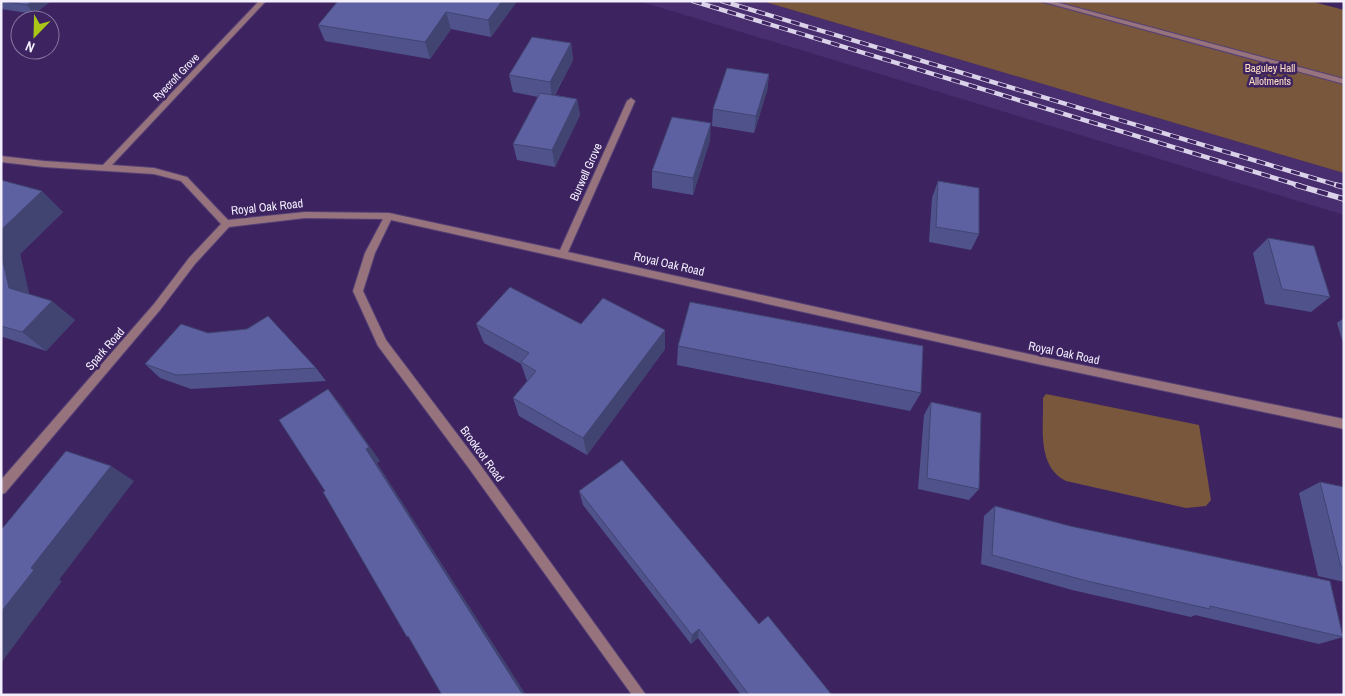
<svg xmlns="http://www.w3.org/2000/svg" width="1345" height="696" viewBox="0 0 1345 696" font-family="'Archivo Narrow',sans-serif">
  <rect width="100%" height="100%" fill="#3d2460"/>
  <polygon fill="#482d6f" points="639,1 762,1 1344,173 1344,215"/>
  <g fill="#78573c">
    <polygon points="762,1 1310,1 1344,10 1344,173"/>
    <path d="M1046,394L1199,425L1211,500L1206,506L1186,508L1066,481C1036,466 1044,426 1043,398Z"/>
  </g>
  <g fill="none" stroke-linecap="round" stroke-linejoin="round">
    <defs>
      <polygon id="lane" points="1040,1 1052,1 1344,79 1344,84"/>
      <polygon id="street" points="259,1 266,1 112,165 154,168 187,177 228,220 305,212 389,213 560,250 627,101 631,98 635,101 568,252 1033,355 1344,419 1344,429 1033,363 391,220 375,253 363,291 386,340 476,459 646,695 632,695 468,467 378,346 353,291 365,253 383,219 305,218 229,227 195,264 160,310 5,493 1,494 1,480 154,304 189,258 221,224 181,181 154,174 44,167 1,162 1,156 44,161 103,165"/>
    </defs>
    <use href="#lane" stroke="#564076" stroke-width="2"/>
    <use href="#street" stroke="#564076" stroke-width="2"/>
    <use href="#lane" fill="#96737d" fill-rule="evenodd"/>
    <use href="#street" fill="#96737d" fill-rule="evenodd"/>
    <defs>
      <g id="rail-far1">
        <polyline points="693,1 1301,186"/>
        <polyline points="722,1 1340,186"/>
      </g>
      <g id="rail">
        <polyline points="1296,185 1344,199"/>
        <polyline points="1336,185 1344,187"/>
      </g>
    </defs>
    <use href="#rail-far1" stroke="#d9d2e8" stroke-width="4.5"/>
    <use href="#rail" stroke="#d9d2e8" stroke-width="5.5"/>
    <use href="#rail-far1" stroke="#3d2460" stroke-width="3" stroke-dasharray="9" stroke-linecap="butt"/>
    <use href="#rail" stroke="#3d2460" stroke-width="4" stroke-dasharray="11" stroke-linecap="butt"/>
  </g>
  <g fill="#50538b">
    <polygon points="1,1 51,1 34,14 1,9"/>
    <polygon points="517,1 491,37 451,29 430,59 325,41 318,25"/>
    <polygon points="571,43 573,60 555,95 577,99 580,115 555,167 517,160 513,144 538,97 513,92 509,75"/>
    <polygon points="769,74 767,91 754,133 712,126 713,109"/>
    <polygon points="710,140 693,195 652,188 652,171"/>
    <polygon points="1,180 63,212 20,254 29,294 75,320 46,351 3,337 1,338"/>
    <polygon points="938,181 979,234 971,250 929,242 932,198"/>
    <polygon points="1268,238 1330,297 1311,312 1265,304 1253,253"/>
    <polygon points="1344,318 1344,346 1337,323"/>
    <polygon points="476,324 581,324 665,330 665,349 587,455 519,416 513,398 527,381 521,364 484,343"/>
    <polygon points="678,346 921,393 910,411 677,365"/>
    <polygon points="145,364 316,368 326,381 191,389 160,378"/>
    <polygon points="931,402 979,489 969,500 918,489 924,415"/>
    <polygon points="1320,482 1344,487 1344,582 1318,576 1299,493"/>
    <polygon points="579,491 759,624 832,695 741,695 698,638 691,644 583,505"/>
    <polygon points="995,506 1343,637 1319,644 1195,615 1191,617 1072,590 981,564 984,516"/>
  </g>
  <g fill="#414471">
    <polygon points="32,1 51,1 34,14 27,5"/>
    <polygon points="502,1 517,1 491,37 488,20"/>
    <polygon points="446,12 451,29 430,59 425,42"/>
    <polygon points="571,43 573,60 552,99 550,82"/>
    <polygon points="769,74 767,91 754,133 756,116"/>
    <polygon points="577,99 580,115 555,167 552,150"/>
    <polygon points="711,123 710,140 693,195 693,178"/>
    <polygon points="42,191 63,212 20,254 32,307 9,288 1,253 1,230"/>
    <polygon points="52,301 75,320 46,351 22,332"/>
    <polygon points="665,330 665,349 587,455 583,438"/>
    <polygon points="328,389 341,405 380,461 377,463 526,695 523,695"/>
    <polygon points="111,466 134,481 59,580 62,581 1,663 1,612 31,568"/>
    <polygon points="699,629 698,638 691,644 692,635"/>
  </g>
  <g fill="#5d61a2" stroke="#414471">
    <polygon points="2,1 32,1 27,5"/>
    <polygon points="338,1 502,1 488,20 446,12 425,42 318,25"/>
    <polygon points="532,37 571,43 550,82 509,75"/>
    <polygon points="727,68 769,74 756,116 713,109"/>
    <polygon points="540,93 577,99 552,150 513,144"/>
    <polygon points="672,117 711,123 693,178 652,171"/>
    <polygon points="1,180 42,191 1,230"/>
    <polygon points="938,181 979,188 979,234 936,227"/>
    <polygon points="1268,238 1314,246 1330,297 1282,289"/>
    <polygon points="1,253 9,288 52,301 22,332 1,326"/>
    <polygon points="510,287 581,324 603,298 665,330 583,438 513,398 536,371 521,362 529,353 476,324"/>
    <polygon points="690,302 923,346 921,393 678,346"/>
    <polygon points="268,316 316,368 176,375 145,364 181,324 208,333 247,329"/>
    <polygon points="328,389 369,447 366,449 523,695 442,695 408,636 407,637 323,492 325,491 279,420"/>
    <polygon points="931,402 981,413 979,489 927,478"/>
    <polygon points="66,451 111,466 31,568 34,570 1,612 1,530"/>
    <polygon points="622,460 759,624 768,616 832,695 749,695 699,629 692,635 579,491"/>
    <polygon points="1320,482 1344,487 1344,567 1341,567"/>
    <polygon points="995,506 1070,526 1330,581 1343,637 1210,606 1210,609 1087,581 992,555"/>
  </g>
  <g text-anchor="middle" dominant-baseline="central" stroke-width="5" stroke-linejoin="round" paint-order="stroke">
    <g font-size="11" fill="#fdddc4" stroke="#3d2460">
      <text x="1270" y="68">Baguley Hall<tspan x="1270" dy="13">Allotments</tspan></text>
    </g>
    <g font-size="11" fill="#f3effe" stroke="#3d2460">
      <text transform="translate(176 77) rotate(-46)">Ryecroft Grove</text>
    </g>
    <g font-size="12" fill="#f3effe" stroke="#3d2460">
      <text transform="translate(586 172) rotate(-66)">Burwell Grove</text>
      <text transform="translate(267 207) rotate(-6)">Royal Oak Road</text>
      <text transform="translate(669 264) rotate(13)">Royal Oak Road</text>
      <text transform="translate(105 349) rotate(-49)">Spark Road</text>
      <text transform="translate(1064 353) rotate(12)">Royal Oak Road</text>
      <text transform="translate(482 454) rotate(54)">Brookcot Road</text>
    </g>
  </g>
  <rect width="1345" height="696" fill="none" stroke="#f3effe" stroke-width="5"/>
  <g transform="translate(35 35) rotate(203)"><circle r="24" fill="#3d2460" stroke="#86759f"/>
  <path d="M0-4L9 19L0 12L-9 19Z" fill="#aac718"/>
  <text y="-8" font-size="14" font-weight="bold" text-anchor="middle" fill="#f3effe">N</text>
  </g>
</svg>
